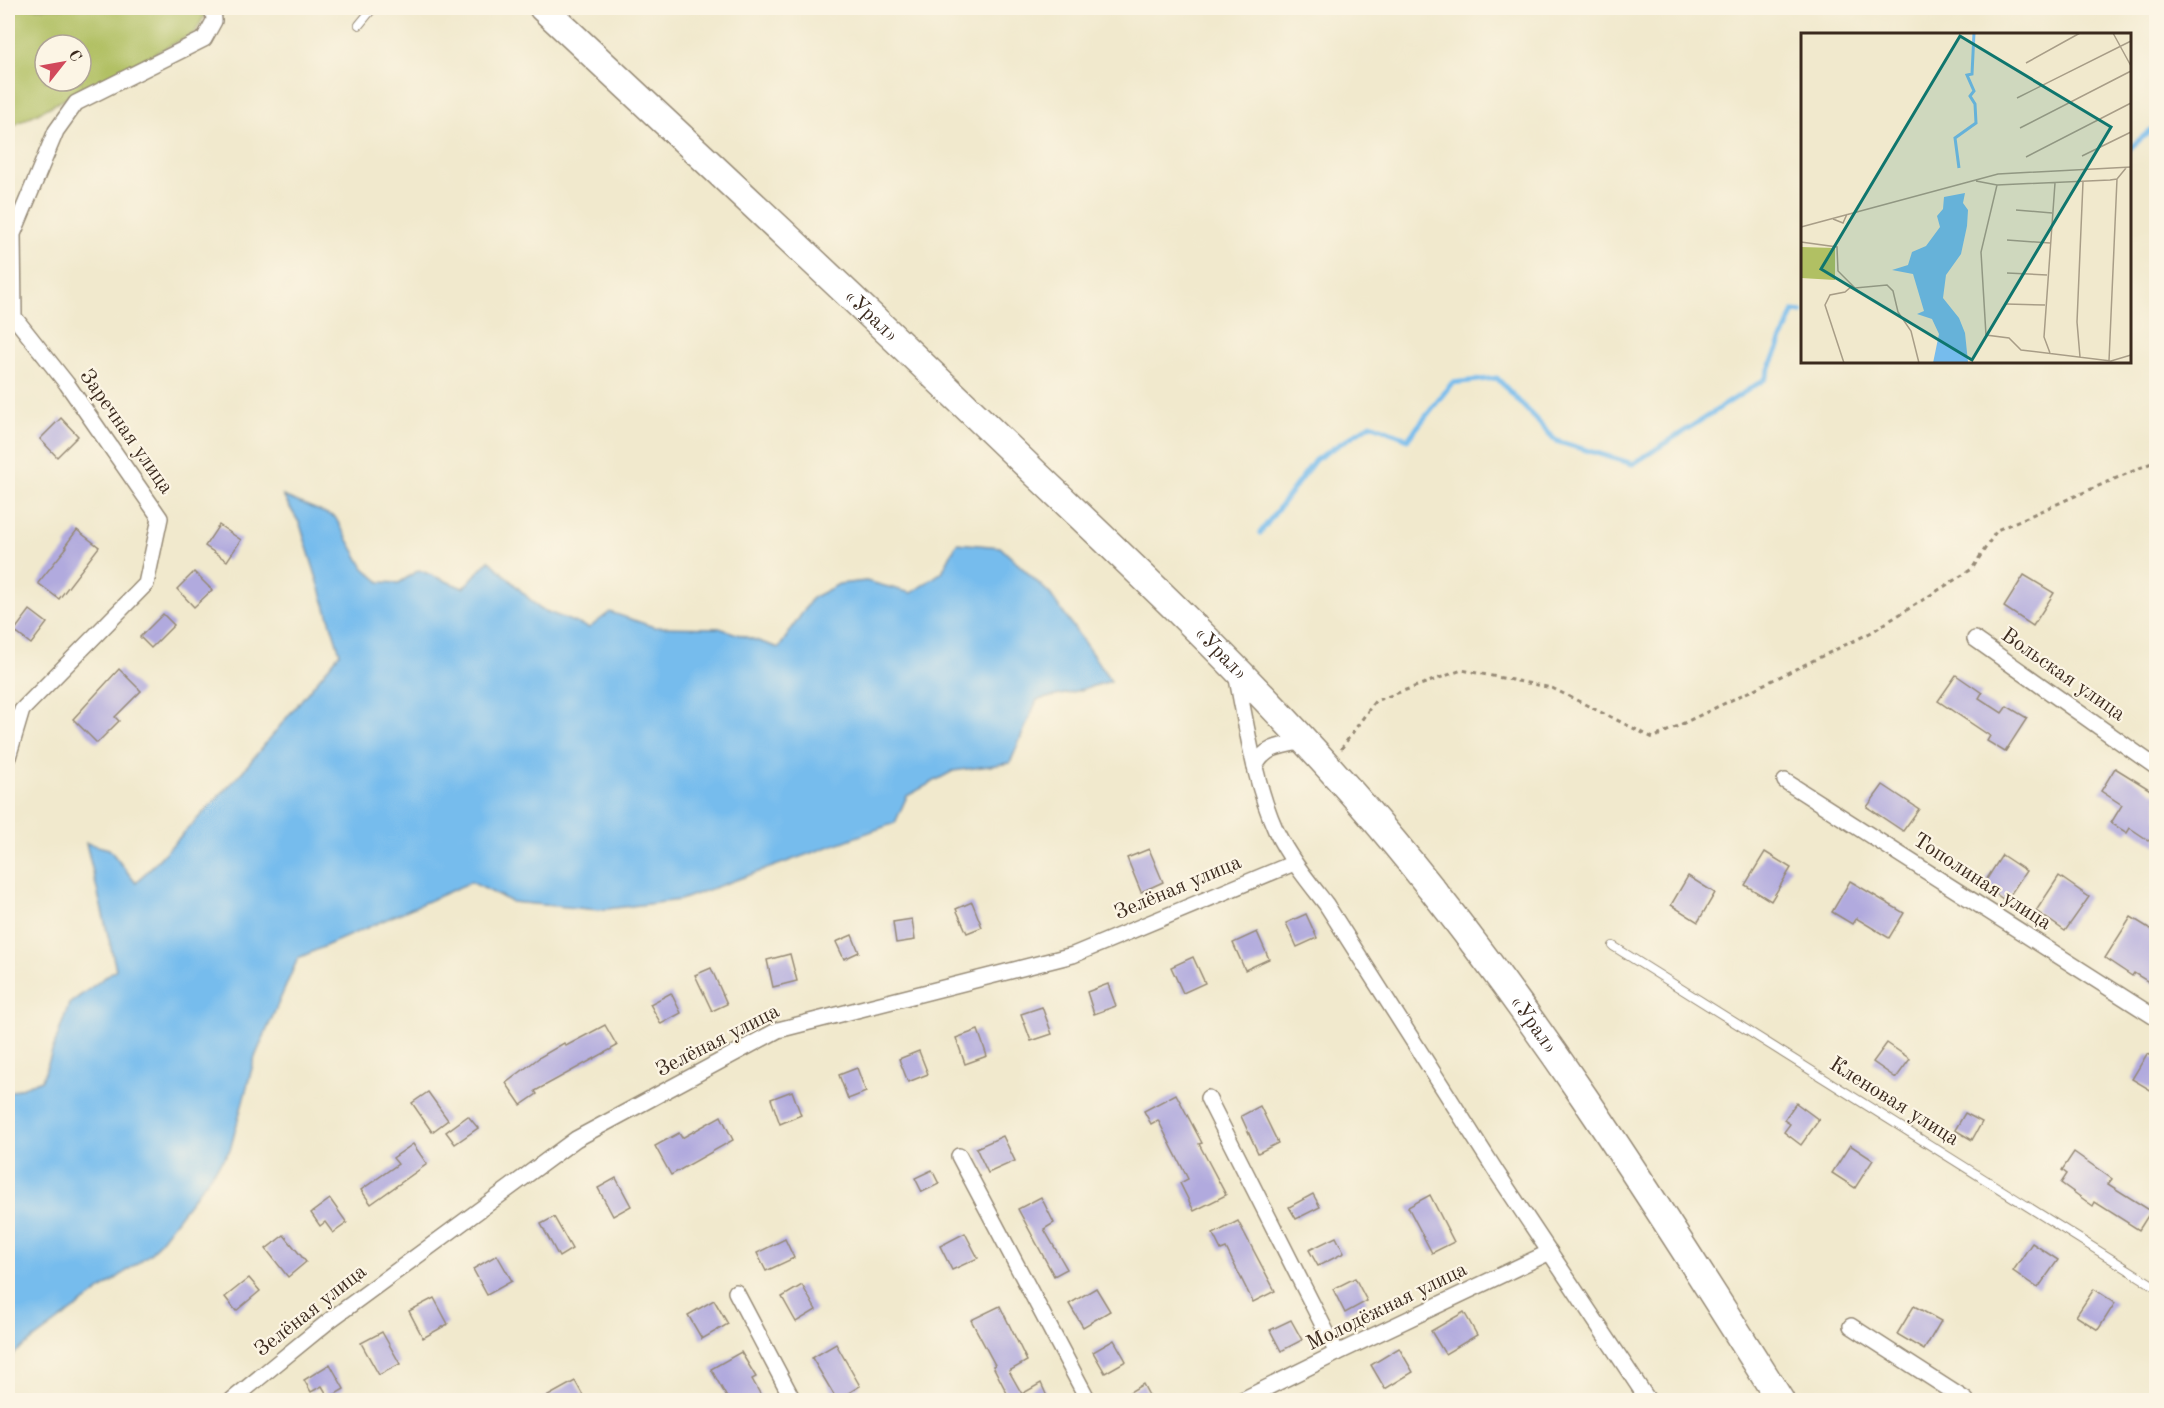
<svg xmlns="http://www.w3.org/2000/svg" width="2164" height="1408" viewBox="0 0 2164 1408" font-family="'Old Standard TT',serif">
  <rect width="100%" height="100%" fill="#fcf5e5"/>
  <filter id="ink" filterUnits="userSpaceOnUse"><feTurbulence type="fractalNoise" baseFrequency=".0167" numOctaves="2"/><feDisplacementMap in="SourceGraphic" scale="12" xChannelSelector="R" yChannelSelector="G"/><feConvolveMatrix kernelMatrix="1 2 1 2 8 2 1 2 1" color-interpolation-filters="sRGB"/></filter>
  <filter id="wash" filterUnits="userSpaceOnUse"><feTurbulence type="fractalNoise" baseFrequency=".008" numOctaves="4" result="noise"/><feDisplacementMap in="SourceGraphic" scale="24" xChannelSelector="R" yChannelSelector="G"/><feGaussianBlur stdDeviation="1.35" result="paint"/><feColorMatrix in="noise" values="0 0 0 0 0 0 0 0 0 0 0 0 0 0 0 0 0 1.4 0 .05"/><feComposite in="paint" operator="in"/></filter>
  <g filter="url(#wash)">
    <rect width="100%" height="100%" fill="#f1e9cd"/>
    <path fill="#b1c063" stroke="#767540" stroke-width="1.5" fill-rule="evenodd" d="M8,8H204L205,15L195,33L8,128ZM45,45H81V81H45Z"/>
    <polygon fill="#76bced" stroke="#587386" stroke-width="1.5" points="283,496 335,517 364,568 380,582 399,583 419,570 463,588 489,560 540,609 589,628 610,612 654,627 719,628 779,648 812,598 839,584 866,581 911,593 942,572 957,543 1000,547 1050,594 1111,681 1065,694 1037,700 1010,763 953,771 907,796 895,823 680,900 599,910 512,902 471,882 298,958 255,1057 230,1150 151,1253 8,1358 8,1093 42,1080 69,1004 116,969 86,843 109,849 136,883 242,772 340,653 300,524"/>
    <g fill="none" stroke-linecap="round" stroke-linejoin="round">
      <g stroke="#76bced" stroke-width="5">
        <polyline points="2130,148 2151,130 2156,129"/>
        <polyline points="1260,533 1315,460 1371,424 1408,439 1452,383 1497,378 1556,441 1633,464 1765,379 1794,311 1802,312"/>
      </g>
    </g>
    <g id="blocks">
      <g fill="#b1aade">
        <polygon points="61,418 78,436 57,457 40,439"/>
        <polygon points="219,525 241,540 227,561 205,546"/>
        <polygon points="77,530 99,547 59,599 38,583 67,547 65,546"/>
        <polygon points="194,572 212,590 194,607 177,589"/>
        <polygon points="2024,575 2054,593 2033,626 2004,607"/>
        <polygon points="30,610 47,623 31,644 14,631"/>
        <polygon points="163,614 174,625 151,648 140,637"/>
        <polygon points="119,669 141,691 115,717 119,721 97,743 73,719"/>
        <polygon points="1956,675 1982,693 1979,698 2002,713 2007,706 2027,718 2005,752 1987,741 1990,736 1938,701"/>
        <polygon points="2115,768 2157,794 2157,846 2130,828 2127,833 2111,823 2122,805 2101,791"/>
        <polygon points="1883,785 1919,809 1903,831 1867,807"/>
        <polygon points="1149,849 1163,882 1141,892 1127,858"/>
        <polygon points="1765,852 1791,868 1771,901 1745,885"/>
        <polygon points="2002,855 2026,871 2006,901 1983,885"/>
        <polygon points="1688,876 1715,893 1698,922 1671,905"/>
        <polygon points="2059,876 2089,897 2065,931 2036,911"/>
        <polygon points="1850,881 1904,913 1889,938 1856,918 1852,924 1832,912"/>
        <polygon points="972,902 982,927 967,933 956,909"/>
        <polygon points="1306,914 1317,938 1297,947 1286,923"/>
        <polygon points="2131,917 2157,933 2157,987 2134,973 2132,976 2105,958"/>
        <polygon points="912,919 915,940 896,943 893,922"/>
        <polygon points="1257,932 1269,959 1245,970 1233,943"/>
        <polygon points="852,935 859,952 844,959 836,942"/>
        <polygon points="790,954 797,981 773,987 767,960"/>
        <polygon points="1193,957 1205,983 1183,993 1171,967"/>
        <polygon points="711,968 727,1004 712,1011 695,975"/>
        <polygon points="1108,984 1116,1006 1094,1014 1087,992"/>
        <polygon points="671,993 681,1013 661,1024 650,1004"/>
        <polygon points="1042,1007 1052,1034 1031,1041 1021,1014"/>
        <polygon points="605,1025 617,1046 535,1091 537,1094 521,1105 506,1083 540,1057 564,1043 566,1046"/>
        <polygon points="978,1030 987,1056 965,1064 956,1038"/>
        <polygon points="1887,1043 1910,1059 1896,1078 1873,1062"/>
        <polygon points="919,1051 928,1074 908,1082 899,1059"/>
        <polygon points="2147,1054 2157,1059 2157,1094 2132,1079"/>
        <polygon points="857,1068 866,1092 848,1099 839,1075"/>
        <polygon points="792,1091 801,1115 780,1124 771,1099"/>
        <polygon points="428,1092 448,1120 432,1132 412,1103"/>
        <polygon points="1176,1094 1202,1143 1199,1144 1226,1195 1194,1211 1180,1183 1188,1179 1158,1120 1151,1124 1144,1111"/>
        <polygon points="1796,1103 1819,1120 1801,1145 1784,1132 1790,1124 1784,1120"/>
        <polygon points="1260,1106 1278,1143 1258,1153 1241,1116"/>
        <polygon points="1965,1113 1982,1122 1972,1140 1955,1130"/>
        <polygon points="468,1116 478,1128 455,1144 446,1132"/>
        <polygon points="721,1116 733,1140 671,1175 655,1146 679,1133 682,1138"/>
        <polygon points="1003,1136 1015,1161 988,1173 976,1148"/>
        <polygon points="413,1144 427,1164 371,1204 361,1190 398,1164 393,1158"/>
        <polygon points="1850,1145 1873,1160 1855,1188 1832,1173"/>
        <polygon points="2074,1152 2112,1179 2108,1184 2151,1211 2139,1230 2095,1202 2093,1206 2061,1183 2067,1174 2062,1170"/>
        <polygon points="932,1170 939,1184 922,1192 915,1178"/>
        <polygon points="616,1178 631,1206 613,1216 598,1188"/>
        <polygon points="1313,1194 1320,1207 1296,1219 1289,1207"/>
        <polygon points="1430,1195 1454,1242 1432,1253 1408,1207"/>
        <polygon points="1041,1197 1054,1223 1044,1229 1067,1269 1054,1276 1018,1209"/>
        <polygon points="330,1199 347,1223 333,1233 325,1222 320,1226 311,1213"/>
        <polygon points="554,1217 572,1249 559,1257 541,1224"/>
        <polygon points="1238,1221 1275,1291 1253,1302 1226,1248 1221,1250 1213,1234"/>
        <polygon points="965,1233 978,1258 952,1270 940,1246"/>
        <polygon points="284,1235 306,1262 288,1277 266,1249"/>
        <polygon points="1336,1237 1344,1253 1318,1266 1309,1250"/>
        <polygon points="785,1239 794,1258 766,1271 757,1253"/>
        <polygon points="2032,1243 2058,1260 2038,1288 2013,1271"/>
        <polygon points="497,1255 512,1281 487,1295 473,1269"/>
        <polygon points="249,1278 260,1291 236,1311 225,1297"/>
        <polygon points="1355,1278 1367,1301 1345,1313 1333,1289"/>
        <polygon points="802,1285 816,1310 796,1322 782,1297"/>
        <polygon points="1096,1288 1110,1311 1083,1327 1069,1304"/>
        <polygon points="2094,1289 2115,1303 2098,1330 2076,1316"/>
        <polygon points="434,1298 448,1324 423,1338 409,1311"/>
        <polygon points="714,1300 728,1324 702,1339 688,1315"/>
        <polygon points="1000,1306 1027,1361 1009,1371 1022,1394 1041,1383 1049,1401 1011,1401 993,1366 995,1365 971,1320"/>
        <polygon points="1914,1306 1941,1321 1924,1350 1897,1334"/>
        <polygon points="1464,1312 1477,1335 1445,1354 1431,1331"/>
        <polygon points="1291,1320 1302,1340 1281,1351 1270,1330"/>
        <polygon points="382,1332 400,1364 379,1375 361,1343"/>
        <polygon points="1114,1340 1126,1361 1105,1373 1093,1352"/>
        <polygon points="836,1344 860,1386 837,1400 812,1358"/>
        <polygon points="1399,1348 1413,1372 1385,1389 1371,1365"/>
        <polygon points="741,1352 756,1377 752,1379 764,1401 729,1401 711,1369"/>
        <polygon points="330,1364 344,1389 329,1398 322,1386 311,1392 304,1380"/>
        <polygon points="575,1381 586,1401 539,1401"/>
        <polygon points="1143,1384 1152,1401 1115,1401"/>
      </g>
    </g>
  </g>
  <g filter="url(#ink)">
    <use href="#blocks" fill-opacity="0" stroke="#968a76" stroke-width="1.5"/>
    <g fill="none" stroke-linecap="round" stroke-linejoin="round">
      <defs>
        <g id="lane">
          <polyline points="359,25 373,8"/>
          <polyline points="1613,946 2156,1287"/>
        </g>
        <g id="street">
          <polyline points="1975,639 2156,767"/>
          <path d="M1236,674C1247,727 1254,782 1276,831C1289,858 1308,881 1326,904L1497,1173L1648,1400"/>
          <polyline points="8,757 22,710 146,584 160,518 67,384 14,317 13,234 56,131 76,103 204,39 214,21 213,8"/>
          <path d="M1255,767C1264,746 1284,745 1305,741"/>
          <polyline points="1785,781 2156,1018"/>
          <polyline points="1208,1098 1337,1353"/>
          <polyline points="959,1156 1088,1400"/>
          <polyline points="736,1292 793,1400"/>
          <polyline points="1851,1326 1966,1400"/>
          <polyline points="232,1400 330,1320 576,1139 778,1030 1073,955 1294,863"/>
          <polyline points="1242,1400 1337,1353 1550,1252"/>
        </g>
        <g id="highway">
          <path id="s1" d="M543,8C708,162 873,316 1035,473C1153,585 1271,698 1377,822C1529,1001 1655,1202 1780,1400"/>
        </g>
      </defs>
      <use href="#lane" stroke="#968a76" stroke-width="10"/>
      <use href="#street" stroke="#968a76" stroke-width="18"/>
      <use href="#highway" stroke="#968a76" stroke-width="30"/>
      <polyline stroke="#968a76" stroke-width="3" stroke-dasharray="4.5 4.5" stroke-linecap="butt" points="1341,749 1375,701 1462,670 1552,688 1653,738 1870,633 1972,569 1997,530 2156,461"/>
      <use href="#lane" stroke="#fff" stroke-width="8"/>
      <use href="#street" stroke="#fff" stroke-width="15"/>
      <use href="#highway" stroke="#fff" stroke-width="27"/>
    </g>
  </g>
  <g text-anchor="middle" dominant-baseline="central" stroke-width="4.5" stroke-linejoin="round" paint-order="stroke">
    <g font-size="21" fill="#3b2a1e" stroke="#fcf5e5">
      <text stroke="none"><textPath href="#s1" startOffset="450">«Урал»</textPath></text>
      <text transform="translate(126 432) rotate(55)">Заречная улица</text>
      <text stroke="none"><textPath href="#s1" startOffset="936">«Урал»</textPath></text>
      <text transform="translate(2063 675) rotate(35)">Вольская улица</text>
      <text transform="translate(1982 882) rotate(33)">Тополиная улица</text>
      <text transform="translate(1178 888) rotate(-23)">Зелёная улица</text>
      <text stroke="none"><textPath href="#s1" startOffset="1422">«Урал»</textPath></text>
      <text transform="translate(718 1041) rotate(-27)">Зелёная улица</text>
      <text transform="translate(1894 1102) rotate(32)">Кленовая улица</text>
      <text transform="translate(1387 1307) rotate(-26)">Молодёжная улица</text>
      <text transform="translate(311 1311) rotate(-38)">Зелёная улица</text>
    </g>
  </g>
  <g transform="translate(1801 33)">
    <rect width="330" height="330" fill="#f1e9cd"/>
    <path d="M0,214L34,215V247L0,245Z" fill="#b1c063"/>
    <path d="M164,160L162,170L167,177L166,193L160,221L145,242L142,265L158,285L164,300L167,329L132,330L138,301L131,286L116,281L123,278L112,241L91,237L107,232L111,219L125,213L139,194L136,183L142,176L143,164Z" fill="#76bced"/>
    <path fill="none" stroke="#76bced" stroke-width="3" d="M158,135L154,105L175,90L174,71L169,63L173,58L166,42L171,41L173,0"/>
    <path fill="none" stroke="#a89d87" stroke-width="1.5" d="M312,0L330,33M225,30L279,0M216,65L330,8M219,95L330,38M281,123L330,99M225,124L330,70M175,148L196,152L309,147L316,146L325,135M196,152L180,219L185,302L208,305L220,317L310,328L330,322M215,177L251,180M32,186L42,190L46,181M0,194L197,141L330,134M206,207L249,210M0,209L36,214L37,238L54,255L86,252L92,258L97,279L110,298L118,330M206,240L246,242M205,271L244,272M249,320L243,304L254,150M279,324L276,289L282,149M308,328L316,146M43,330L24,272L29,262L44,259L51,253"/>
    <path fill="#0f766e" fill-opacity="0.15" stroke="#0f766e" stroke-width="3" d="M159,3L310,94L171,327L20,236Z"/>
    <rect width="330" height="330" fill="none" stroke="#3b2a1e" stroke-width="3"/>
  </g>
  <rect width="2164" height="1408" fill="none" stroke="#fcf5e5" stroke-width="30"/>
  <g transform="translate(63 63) rotate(59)"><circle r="28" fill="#fcf5e5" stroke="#afa495" stroke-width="1.5"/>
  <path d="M0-4.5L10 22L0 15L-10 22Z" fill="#d1495b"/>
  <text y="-9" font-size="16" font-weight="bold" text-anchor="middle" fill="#3b2a1e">С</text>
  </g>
</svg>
